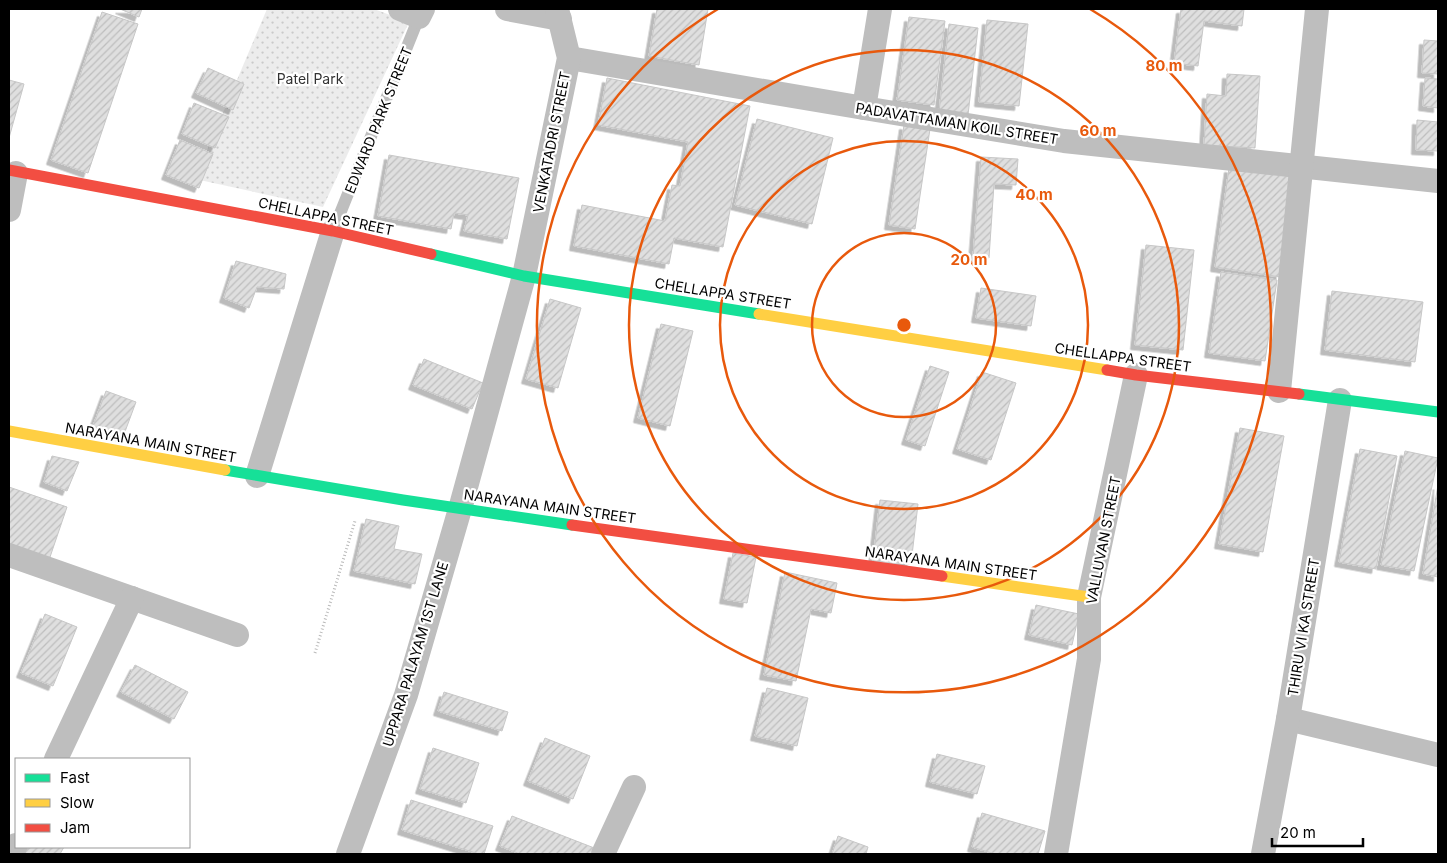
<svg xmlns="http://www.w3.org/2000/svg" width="1447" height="863" viewBox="0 0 1447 863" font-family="Inter,sans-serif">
  <defs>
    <pattern id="grass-dots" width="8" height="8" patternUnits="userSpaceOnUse" patternTransform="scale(1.25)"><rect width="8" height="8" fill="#ececec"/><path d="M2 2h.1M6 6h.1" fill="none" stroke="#c9c9c9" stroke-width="1.8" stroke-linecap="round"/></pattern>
    <pattern id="building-hatch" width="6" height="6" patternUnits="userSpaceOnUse" patternTransform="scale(1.25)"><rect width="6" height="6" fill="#dfdfdf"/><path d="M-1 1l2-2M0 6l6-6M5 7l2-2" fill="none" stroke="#bebebe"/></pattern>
    <filter id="shadow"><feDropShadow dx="-4.5" dy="4.5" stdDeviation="0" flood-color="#0004"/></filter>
  </defs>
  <rect width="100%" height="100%" fill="#fff"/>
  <polygon fill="url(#grass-dots)" points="267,9 374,9 409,22 323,207 195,179"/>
  <g fill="url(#building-hatch)" stroke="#c7c7c7" filter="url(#shadow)">
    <polygon points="120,9 142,9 139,17"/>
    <polygon points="657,9 708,9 699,65 649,56"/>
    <polygon points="1181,9 1244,9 1242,26 1204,21 1198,66 1174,63"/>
    <polygon points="102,12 138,24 88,173 51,160"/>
    <polygon points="909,17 945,21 934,105 897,100"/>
    <polygon points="987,20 1028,24 1019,106 979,102"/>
    <polygon points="949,24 978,28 968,115 939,112"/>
    <polygon points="1424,40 1438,41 1438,74 1422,73"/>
    <polygon points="208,68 244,84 233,110 196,93"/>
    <polygon points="1227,74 1260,76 1255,148 1204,145 1207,94 1226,96"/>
    <polygon points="607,78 750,106 723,247 674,238 669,264 574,246 582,205 665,221 672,185 680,186 688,142 598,125"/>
    <polygon points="1425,78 1438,79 1438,108 1423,106"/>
    <polygon points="9,80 24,84 9,138"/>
    <polygon points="194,103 229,117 215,148 182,134"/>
    <polygon points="757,119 833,138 812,224 735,205"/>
    <polygon points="1417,120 1438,122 1438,151 1416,150"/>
    <polygon points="904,125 930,129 915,229 889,225"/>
    <polygon points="180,140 213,154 199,188 166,175"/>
    <polygon points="389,155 519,178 507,239 464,231 468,215 454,213 451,229 378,216"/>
    <polygon points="981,157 1018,159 1016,185 994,184 989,258 973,257"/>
    <polygon points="1229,168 1295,177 1280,277 1215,267"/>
    <polygon points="1146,245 1194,250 1183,350 1135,345"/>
    <polygon points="236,261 286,274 284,289 257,287 249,308 224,298"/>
    <polygon points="1221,272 1277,280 1265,361 1209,353"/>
    <polygon points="981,288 1036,296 1031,326 976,318"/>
    <polygon points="1332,291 1423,302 1415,362 1325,350"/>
    <polygon points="550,299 581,308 558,388 526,379"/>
    <polygon points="661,324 693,331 670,426 638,418"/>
    <polygon points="424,359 483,383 472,409 413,385"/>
    <polygon points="930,366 949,372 925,446 906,440"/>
    <polygon points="982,372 1016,383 991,460 957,449"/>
    <polygon points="106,391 136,402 123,437 93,426"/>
    <polygon points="1240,428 1284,436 1263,552 1219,544"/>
    <polygon points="1360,449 1397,456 1376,569 1339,562"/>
    <polygon points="1405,451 1438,458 1414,571 1381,565"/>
    <polygon points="52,456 79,462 67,491 44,482"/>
    <polygon points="1438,485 1438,577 1423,574"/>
    <polygon points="9,487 67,507 49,560 9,546"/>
    <polygon points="880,500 918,504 911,564 873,561"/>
    <polygon points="366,519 399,526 394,549 422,554 415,584 354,571"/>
    <polygon points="733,553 756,557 747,603 724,599"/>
    <polygon points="785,572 837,583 831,613 811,609 796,681 764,675"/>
    <polygon points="1036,605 1079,614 1072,645 1029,635"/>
    <polygon points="45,614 77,627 53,686 21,673"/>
    <polygon points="135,665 188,692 174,719 121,692"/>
    <polygon points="767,688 808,698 797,746 755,736"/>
    <polygon points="444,692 508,712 502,731 438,711"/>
    <polygon points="545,738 590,756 573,799 528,781"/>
    <polygon points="433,748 479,763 466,803 420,789"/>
    <polygon points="937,754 985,766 977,794 930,782"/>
    <polygon points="411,800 493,826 484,854 479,854 402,830"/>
    <polygon points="982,813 1045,831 1038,854 995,854 972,847"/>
    <polygon points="512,816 602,851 600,854 520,854 500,846"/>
    <polygon points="838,836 868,847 866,854 832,854"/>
    <polygon points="28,847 64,847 60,854 24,854"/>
  </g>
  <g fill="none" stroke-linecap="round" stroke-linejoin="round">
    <polyline stroke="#b9b9b9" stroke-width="3" stroke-dasharray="1 2.5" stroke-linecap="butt" points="315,653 355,521"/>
    <polyline stroke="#bebebe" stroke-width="12" points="333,231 419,17"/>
    <g stroke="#bebebe" stroke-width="24">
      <polyline points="400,9 419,17 423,9"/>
      <polyline points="507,9 560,19"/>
      <polyline points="569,58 864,108 1064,141 1438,181"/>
      <polyline points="864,108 880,9"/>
      <polyline points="9,210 16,173"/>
      <polyline points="1279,391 1317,9"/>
      <polyline points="257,476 333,231"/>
      <polyline points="9,555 237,635"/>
      <polyline points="1288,719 1438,755"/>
      <polyline points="56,759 132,598"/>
      <polyline points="12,854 16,845"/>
      <polyline points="348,854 406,695 460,509 524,276 569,58 557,9"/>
      <polyline points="603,854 634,787"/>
      <polyline points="1056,854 1089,659 1089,597 1136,375"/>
      <polyline points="1263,854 1288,719 1340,400"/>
    </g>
    <g stroke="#16e098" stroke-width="11">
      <polyline points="431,254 524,276 759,314"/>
      <polyline points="1299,394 1438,412"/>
      <polyline points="225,470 403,500 572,525"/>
    </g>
    <g stroke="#ffcf43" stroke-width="11">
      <polyline points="759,314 1107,370"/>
      <polyline points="9,431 225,470"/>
      <polyline points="942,576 1089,597"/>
    </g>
    <g stroke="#f24e42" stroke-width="11">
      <polyline points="9,170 333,231 431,254"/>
      <polyline points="1107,370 1136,375 1299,394"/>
      <polyline points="572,525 942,576"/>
    </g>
  </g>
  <g fill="none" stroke="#e8590c" stroke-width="2.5">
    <circle cx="904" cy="325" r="92"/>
    <circle cx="904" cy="325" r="184"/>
    <circle cx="904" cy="325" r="275"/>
    <path d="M1090 9A367 367 0 1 1 718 9"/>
  </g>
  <g text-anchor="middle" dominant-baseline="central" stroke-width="4.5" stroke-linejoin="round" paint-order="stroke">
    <g font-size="14" fill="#333" stroke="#fff">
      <text x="310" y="78">Patel Park</text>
    </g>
    <g font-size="14" fill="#000" stroke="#fff">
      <text transform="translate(378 120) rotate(-68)">EDWARD PARK STREET</text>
      <text transform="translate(957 123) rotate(9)">PADAVATTAMAN KOIL STREET</text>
      <text transform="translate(551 142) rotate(-79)">VENKATADRI STREET</text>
      <text transform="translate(326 216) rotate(12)">CHELLAPPA STREET</text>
      <text transform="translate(723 293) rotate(9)">CHELLAPPA STREET</text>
      <text transform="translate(1123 357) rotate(8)">CHELLAPPA STREET</text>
      <text transform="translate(151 442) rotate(10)">NARAYANA MAIN STREET</text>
      <text transform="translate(550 506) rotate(8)">NARAYANA MAIN STREET</text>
      <text transform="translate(1103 540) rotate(-79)">VALLUVAN STREET</text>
      <text transform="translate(951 563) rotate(8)">NARAYANA MAIN STREET</text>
      <text transform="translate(1303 627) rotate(-81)">THIRU VI KA STREET</text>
      <text transform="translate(415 654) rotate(-73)">UPPARA PALAYAM 1ST LANE</text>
    </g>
  </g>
  <circle cx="904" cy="325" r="8" fill="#e8590c" stroke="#fff" stroke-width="2.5"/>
  <g font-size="15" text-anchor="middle" font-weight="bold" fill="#e8590c" stroke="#fff" stroke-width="4.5" stroke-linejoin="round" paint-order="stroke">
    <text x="1164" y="71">80 m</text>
    <text x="1098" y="136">60 m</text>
    <text x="1034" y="200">40 m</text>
    <text x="969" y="265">20 m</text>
  </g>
  <rect width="1447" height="863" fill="none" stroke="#000000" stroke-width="20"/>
  <rect x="15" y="758" width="175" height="90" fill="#ffffff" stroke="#999999"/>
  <rect x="25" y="774" width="25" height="8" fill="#16e098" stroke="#999999"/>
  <text x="60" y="783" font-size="15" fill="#000000">Fast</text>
  <rect x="25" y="799" width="25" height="8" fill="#ffcf43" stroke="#999999"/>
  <text x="60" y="808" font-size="15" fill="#000000">Slow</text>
  <rect x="25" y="824" width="25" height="8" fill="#f24e42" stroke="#999999"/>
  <text x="60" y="833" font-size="15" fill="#000000">Jam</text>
  <path d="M1272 838v8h91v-8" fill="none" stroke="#000000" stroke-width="2.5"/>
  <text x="1280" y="838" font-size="15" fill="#000000" stroke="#ffffff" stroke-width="4" paint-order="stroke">20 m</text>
</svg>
